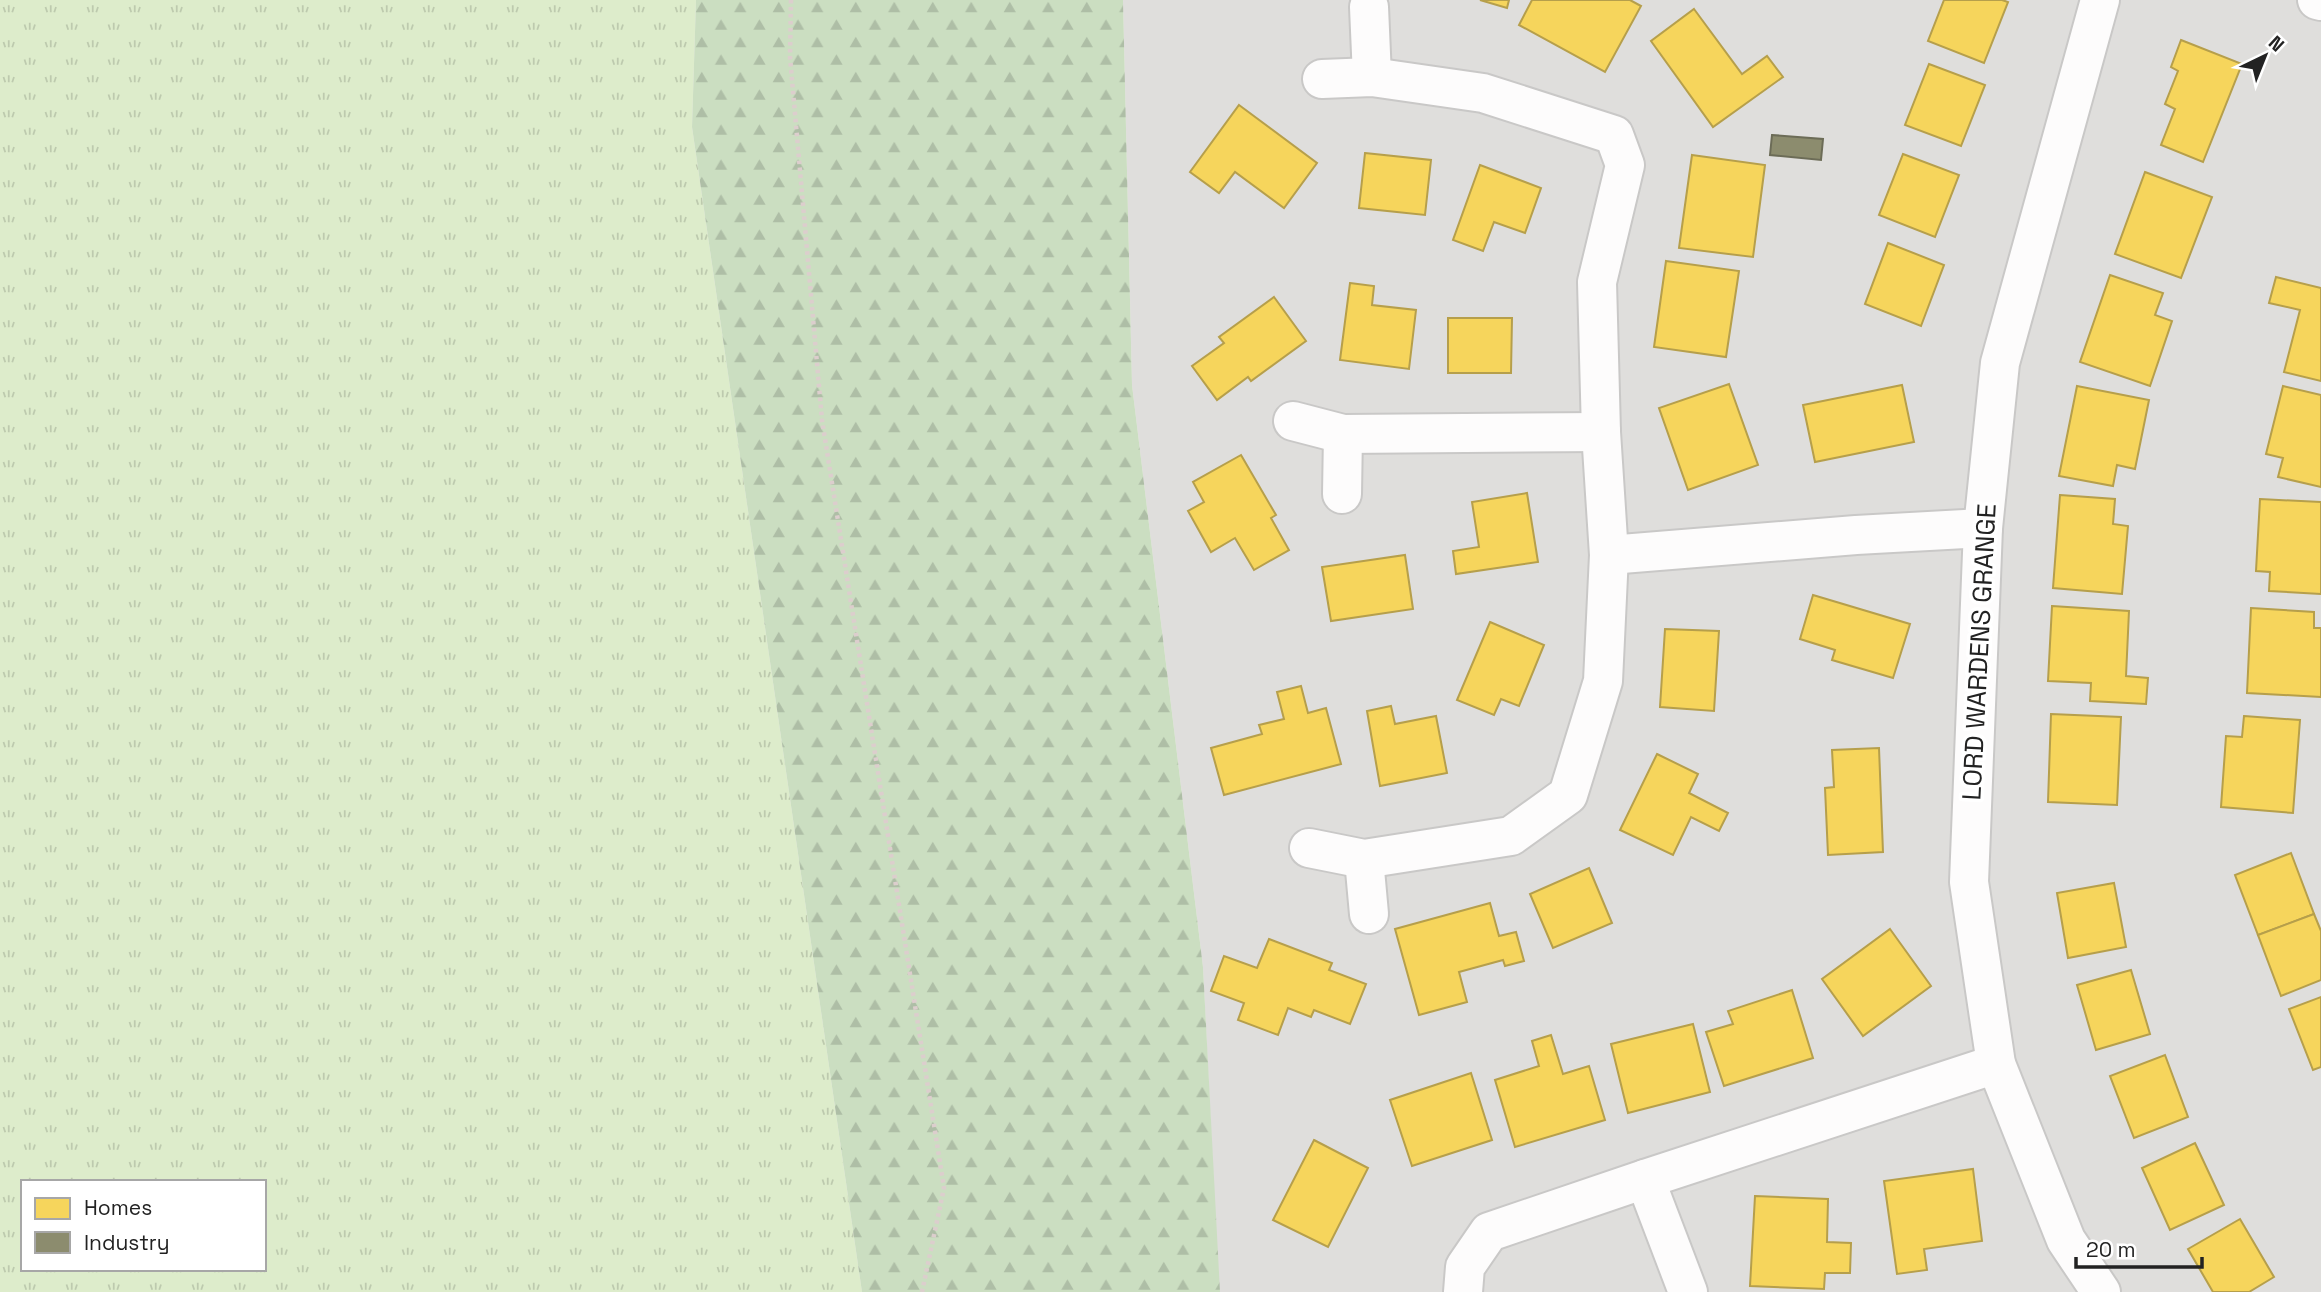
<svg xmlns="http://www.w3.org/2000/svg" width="2321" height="1292" viewBox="0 0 2321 1292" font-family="'Space Grotesk',sans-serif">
<defs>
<pattern id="grass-tufts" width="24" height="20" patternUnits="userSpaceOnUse" patternTransform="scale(1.75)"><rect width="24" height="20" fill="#ddeccb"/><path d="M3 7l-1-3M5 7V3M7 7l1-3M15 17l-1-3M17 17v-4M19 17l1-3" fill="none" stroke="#bdcaae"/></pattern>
<pattern id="forest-firs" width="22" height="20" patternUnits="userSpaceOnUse" patternTransform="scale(1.75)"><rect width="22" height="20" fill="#cbdec1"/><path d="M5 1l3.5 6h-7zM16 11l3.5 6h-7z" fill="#aebea6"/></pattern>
</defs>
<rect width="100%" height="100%" fill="#f0eeeb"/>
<!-- residential -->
<polygon fill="#dfdedc" points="1123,0 2321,0 2321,1292 1219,1292 1203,967 1132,385"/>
<!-- grass -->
<path fill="url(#grass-tufts)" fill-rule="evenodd" d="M0,0H696L692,127L862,1292H0ZM23,1182H264V1269H23Z"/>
<!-- forest -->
<polygon fill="url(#forest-firs)" points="696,0 1123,0 1132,385 1203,967 1220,1292 862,1292 692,127"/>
<!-- homes -->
<g fill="#f6d55c" stroke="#b69f4b" stroke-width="2">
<polygon points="1480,0 1509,0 1507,8"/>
<polygon points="1532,0 1630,0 1641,6 1605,72 1519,25"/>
<polygon points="1944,0 2002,0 2008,2 1984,63 1928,41"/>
<polygon points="1694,9 1742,74 1767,56 1783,77 1713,127 1651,41"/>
<polygon points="2181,40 2242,64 2203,162 2161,145 2175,109 2165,104 2178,71 2171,67"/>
<polygon points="1929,64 1985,85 1961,146 1905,125"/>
<polygon points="1239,105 1317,163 1284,208 1235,172 1219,193 1190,172"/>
<polygon points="1365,153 1431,160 1425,215 1359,208"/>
<polygon points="1903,154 1959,175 1935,237 1879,215"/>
<polygon points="1692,155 1765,165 1753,257 1679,248"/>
<polygon points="1480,165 1541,188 1525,233 1494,222 1483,251 1453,240"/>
<polygon points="2145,172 2212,197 2181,278 2115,254"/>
<polygon points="1888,243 1944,265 1921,326 1865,304"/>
<polygon points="1666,261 1739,271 1726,357 1654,347"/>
<polygon points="2110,275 2163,293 2155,315 2172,321 2150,386 2080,362"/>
<polygon points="2276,277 2321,288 2321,381 2284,372 2300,310 2269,303"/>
<polygon points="1350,283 1374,286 1372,305 1416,310 1409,369 1340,360"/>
<polygon points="1274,297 1306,341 1251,381 1248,377 1217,400 1192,366 1224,343 1219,337"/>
<polygon points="1448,318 1512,318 1511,373 1448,373"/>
<polygon points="1729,384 1758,465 1688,490 1659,408"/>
<polygon points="1902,385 1914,442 1815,462 1803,405"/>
<polygon points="2077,386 2149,400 2135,469 2117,465 2113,486 2059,476"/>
<polygon points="2283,386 2321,395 2321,487 2278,477 2283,458 2266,454"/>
<polygon points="1241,455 1276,515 1271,518 1289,550 1254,570 1235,538 1211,552 1188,511 1204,502 1193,482"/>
<polygon points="1527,493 1538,562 1456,574 1453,551 1479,547 1472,502"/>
<polygon points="2060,495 2115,499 2113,524 2128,526 2122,594 2053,588"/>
<polygon points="2260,499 2321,502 2321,594 2269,591 2270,572 2256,571"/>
<polygon points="1405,555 1413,609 1331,621 1322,567"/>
<polygon points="1813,595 1910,624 1893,678 1832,660 1835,650 1800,639"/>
<polygon points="2052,606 2129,611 2126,676 2148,678 2146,704 2090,701 2091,683 2048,681"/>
<polygon points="2251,608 2314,612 2314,628 2321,628 2321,697 2247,693"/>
<polygon points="1490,622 1544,645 1519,706 1501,699 1494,715 1457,700"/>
<polygon points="1665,629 1719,631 1714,711 1660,707"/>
<polygon points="1301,686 1308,713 1326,708 1341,764 1224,795 1211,748 1262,734 1259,725 1284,719 1277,692"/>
<polygon points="1391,706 1395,724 1436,716 1447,773 1380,786 1367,711"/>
<polygon points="2051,714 2121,717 2117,805 2048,802"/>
<polygon points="2244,716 2300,720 2293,813 2221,807 2226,736 2242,737"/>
<polygon points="1879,748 1883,852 1828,855 1825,788 1834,787 1832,750"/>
<polygon points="1657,754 1698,774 1689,793 1728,813 1719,831 1691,817 1673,855 1620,830"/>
<polygon points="2291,853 2314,914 2258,935 2235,875"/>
<polygon points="1589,868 1612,923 1553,948 1530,894"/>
<polygon points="2114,883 2126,947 2068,958 2057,893"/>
<polygon points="1490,903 1499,936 1516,932 1524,961 1505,966 1503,960 1459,972 1467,1002 1419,1015 1395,929"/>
<polygon points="2314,914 2321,931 2321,980 2281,996 2258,935"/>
<polygon points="1890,929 1931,986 1863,1036 1822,979"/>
<polygon points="1269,939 1332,963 1329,970 1366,984 1350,1024 1314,1010 1311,1017 1288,1008 1278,1035 1238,1020 1244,1003 1211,991 1224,956 1257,968"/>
<polygon points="2131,970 2150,1034 2096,1050 2077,985"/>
<polygon points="1792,990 1813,1058 1724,1086 1706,1032 1733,1024 1728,1011"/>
<polygon points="2321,997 2321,1067 2313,1070 2289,1009"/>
<polygon points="1693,1024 1710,1092 1628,1113 1611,1044"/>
<polygon points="1551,1035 1563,1074 1589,1066 1605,1120 1515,1147 1495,1080 1539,1066 1532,1041"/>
<polygon points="2165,1055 2188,1117 2134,1138 2110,1076"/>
<polygon points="1471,1073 1492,1140 1412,1166 1390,1100"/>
<polygon points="1314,1140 1368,1168 1328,1247 1273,1220"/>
<polygon points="2195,1143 2224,1205 2170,1230 2142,1168"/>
<polygon points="1973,1169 1982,1241 1924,1249 1927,1270 1897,1274 1884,1181"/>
<polygon points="1755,1196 1828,1199 1827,1242 1851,1243 1850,1273 1825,1273 1824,1289 1750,1286"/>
<polygon points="2240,1219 2274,1277 2249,1292 2213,1292 2188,1249"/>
</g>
<!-- industry -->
<polygon fill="#8c8c6e" stroke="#6c6c57" stroke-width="2" points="1772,135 1823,139 1821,160 1770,155"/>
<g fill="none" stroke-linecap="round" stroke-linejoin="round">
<!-- minor casing -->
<g stroke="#c9c8c7" stroke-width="42">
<g id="minor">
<polyline points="2100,0 2000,363 1983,528 1969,882 1996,1064 2066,1240 2101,1292"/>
<polyline points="2317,0 2321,1"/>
<polyline points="1369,7 1372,77"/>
<polyline points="1293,421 1343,434 1601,432"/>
<polyline points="1342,494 1343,434"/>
<polyline points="1609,555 1856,535 1983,528"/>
<polyline points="1309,848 1364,859 1511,836 1568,795 1603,681 1609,555 1601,432 1597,282 1625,165 1614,135 1483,93 1372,77 1322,79"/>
<polyline points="1364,859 1369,914"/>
<polyline points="1645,1179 1688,1292"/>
<polyline points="1463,1292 1465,1267 1489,1232 1645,1179 1996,1064"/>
</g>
</g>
<!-- path -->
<polyline stroke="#dccecd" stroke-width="4.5" stroke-dasharray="3.5 3.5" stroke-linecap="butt" points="791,0 790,57 822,420 944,1188 922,1292"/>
<!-- minor -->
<use href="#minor" stroke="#fdfcfc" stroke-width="38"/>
</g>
<g text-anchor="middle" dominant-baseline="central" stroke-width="7" stroke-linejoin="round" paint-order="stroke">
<!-- street labels -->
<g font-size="26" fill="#222" stroke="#fff">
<text transform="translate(1979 652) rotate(-87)">LORD WARDENS GRANGE</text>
</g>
</g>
<!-- legend -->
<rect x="21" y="1180" width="245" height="91" fill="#ffffff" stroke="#a7a7a7" stroke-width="2"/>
<rect x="35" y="1198" width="35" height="21" fill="#f6d55c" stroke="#a7a7a7" stroke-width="2"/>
<text x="84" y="1215" font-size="21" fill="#222222">Homes</text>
<rect x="35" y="1232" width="35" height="21" fill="#8c8c6e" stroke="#a7a7a7" stroke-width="2"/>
<text x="84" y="1250" font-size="21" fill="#222222">Industry</text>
<!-- north arrow -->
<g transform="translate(2265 56) rotate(43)" stroke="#ffffff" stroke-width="5" paint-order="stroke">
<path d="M0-5L12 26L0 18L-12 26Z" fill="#222222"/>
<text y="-10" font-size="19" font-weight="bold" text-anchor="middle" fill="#222222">N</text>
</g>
<!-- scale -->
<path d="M2076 1257v10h126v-10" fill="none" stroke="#222222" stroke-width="3.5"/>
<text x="2086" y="1257" font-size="21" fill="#222222" stroke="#ffffff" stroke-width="5" paint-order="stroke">20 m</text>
</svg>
